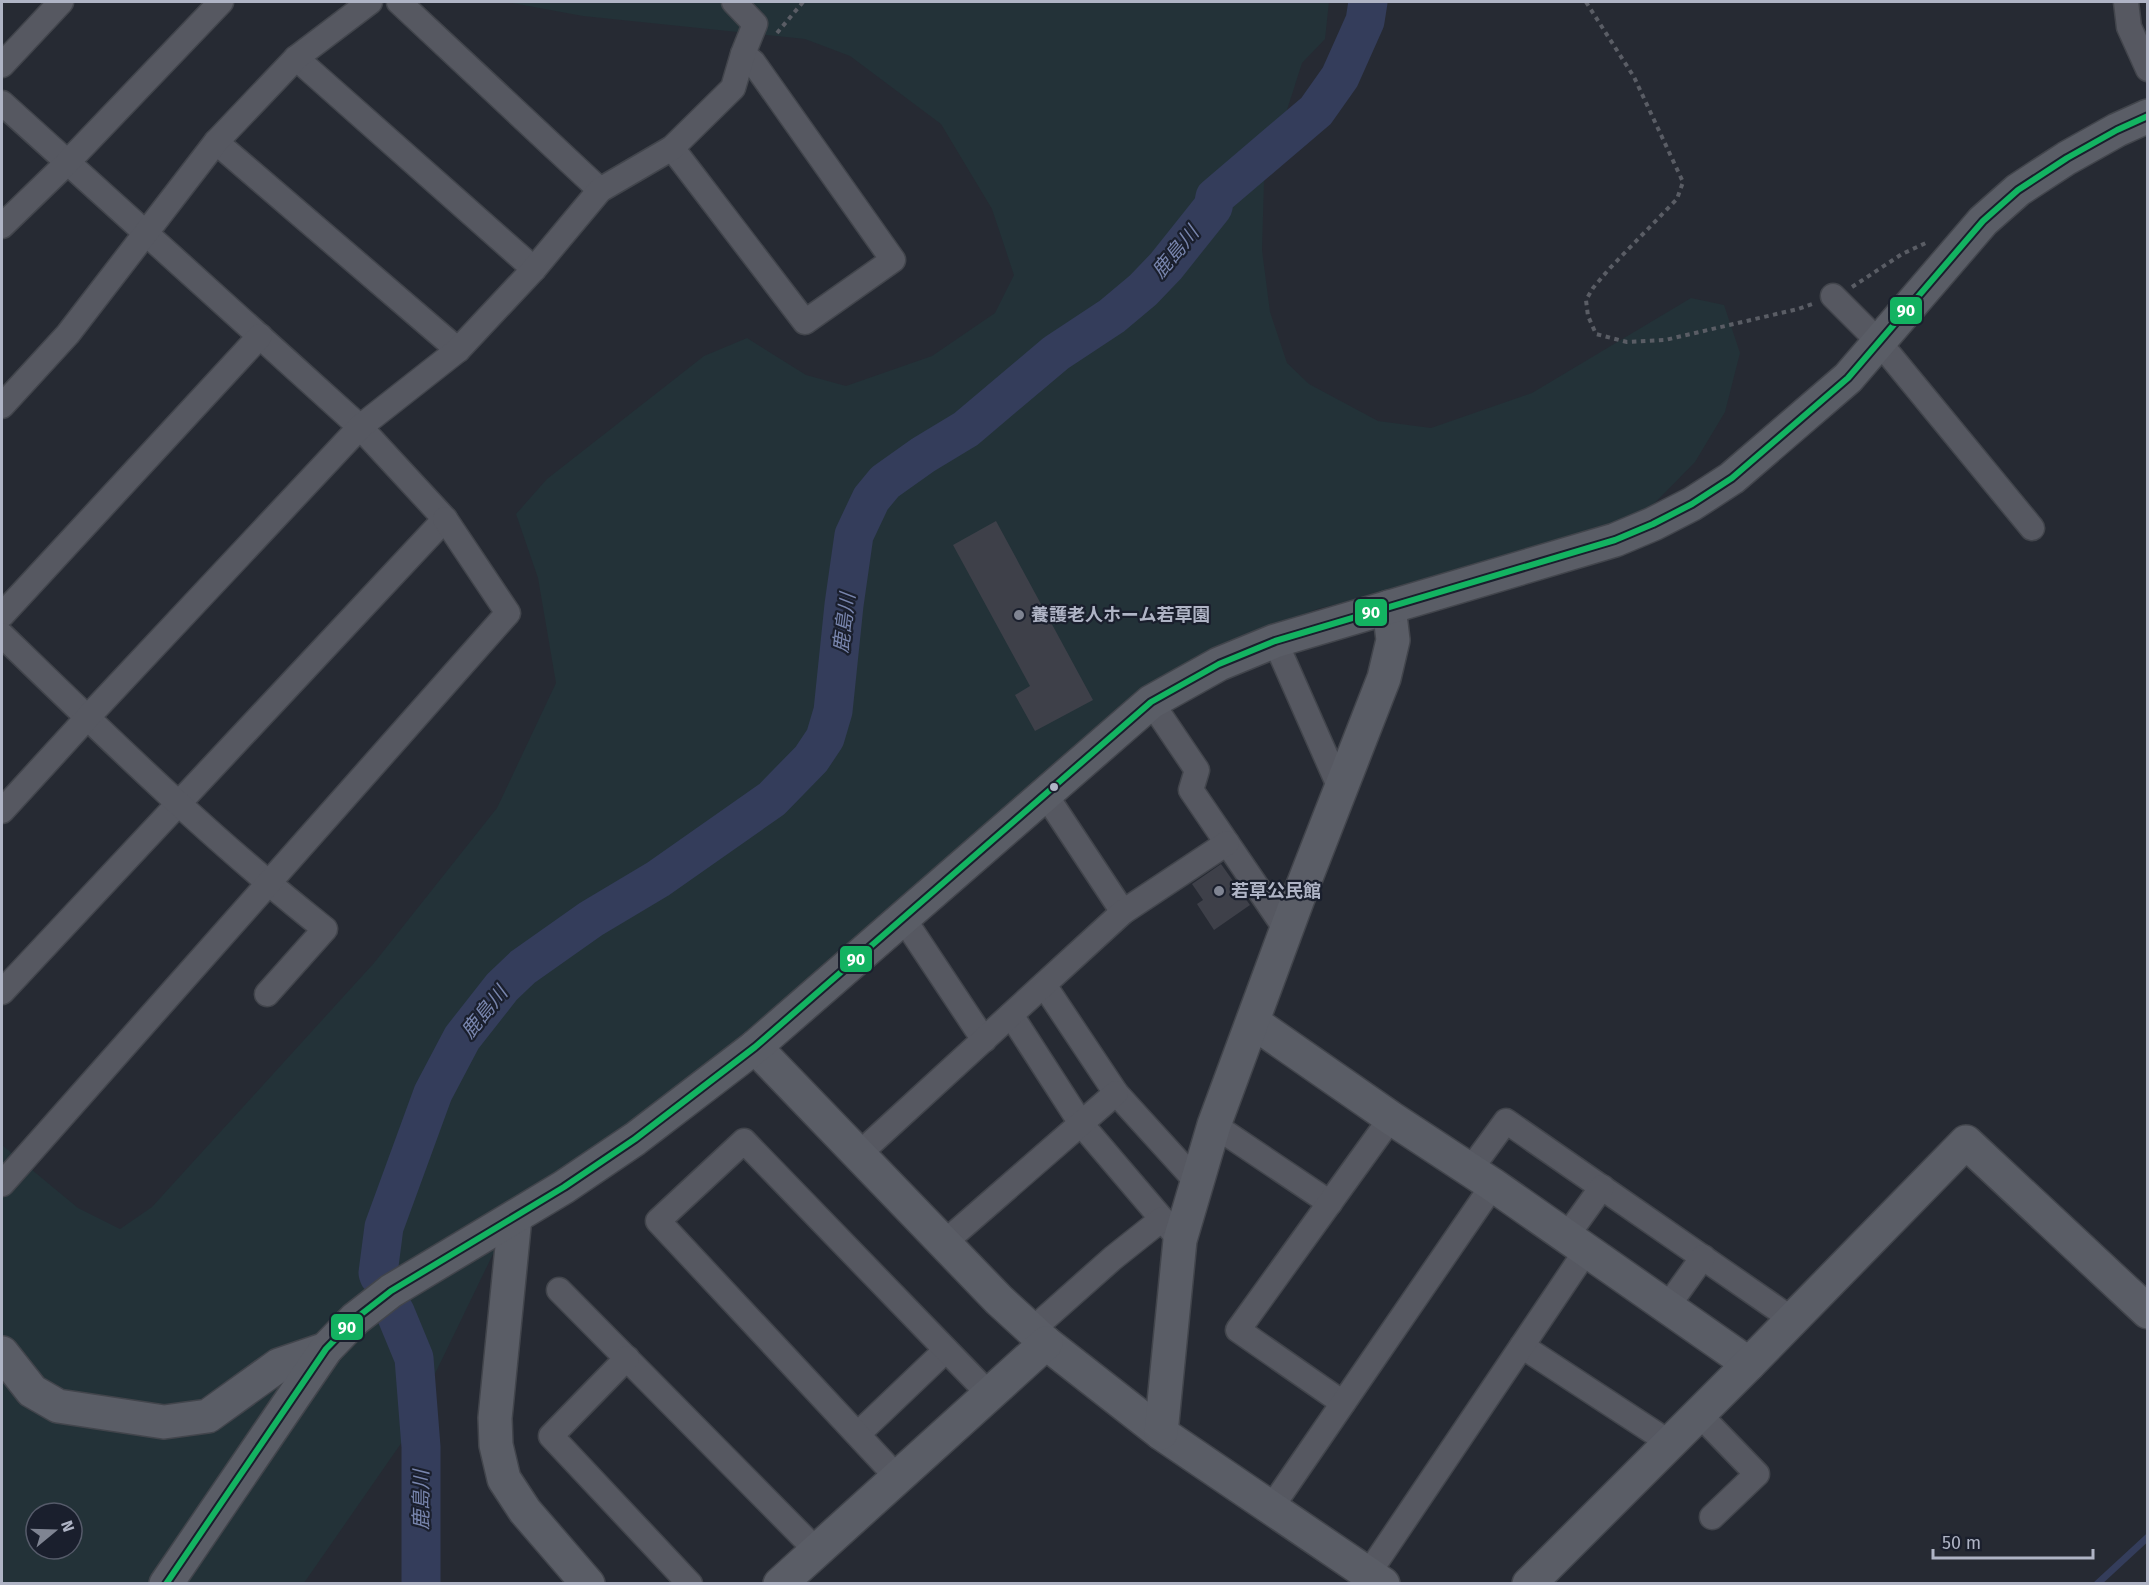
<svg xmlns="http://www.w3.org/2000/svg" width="2149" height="1585" viewBox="0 0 2149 1585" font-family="'Fira Sans','Noto Sans JP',sans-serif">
<rect width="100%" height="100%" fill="#262a33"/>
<!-- green -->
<path fill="#233238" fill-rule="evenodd" d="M506,2H1329L1325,39L1302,63L1264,182L1262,250L1270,312L1287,363L1309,384L1378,421L1431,428L1532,393L1691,298L1724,305L1740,353L1725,412L1695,462L1643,515L1601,540L1317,609L1244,640L1108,723L933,869L493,1254L402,1442L304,1583H2V1145L78,1208L120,1229L152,1207L374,963L497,808L556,683L538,578L516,514L547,479L704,356L747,338L806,375L846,386L932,356L995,313L1014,275L992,209L941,124L850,56L805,39L583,16ZM36,1513H72V1549H36Z"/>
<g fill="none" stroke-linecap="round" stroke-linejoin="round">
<!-- stream -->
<polyline stroke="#343d5b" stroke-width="7" points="2097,1584 2148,1537"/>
<!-- river -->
<g stroke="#343d5b" stroke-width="39">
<polyline points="379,1276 378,1273 384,1227 433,1093 462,1038 502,987 523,967 591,919 658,879 772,799 811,759 825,738 833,711 844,605 854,535 871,499 885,482 923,455 966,429 1056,353 1112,316 1143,290 1166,266 1213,207 1215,197 1316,111 1340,77 1365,21 1368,2"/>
<polyline points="395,1312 414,1358 421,1447 421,1584"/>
</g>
</g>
<!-- building -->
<g fill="#3e4049">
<polygon points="996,521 1093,700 1035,731 1015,695 1030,686 953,545"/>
<polygon points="1221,864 1250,905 1214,930 1197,904 1203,900 1192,884"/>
</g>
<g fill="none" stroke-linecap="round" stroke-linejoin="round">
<!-- street casing -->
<g stroke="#42454c" stroke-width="27">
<g id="street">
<polyline points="399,2 600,190"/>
<polyline points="2126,2 2129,27 2148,69"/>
<polyline points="296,58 534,269"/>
<polyline points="2,65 61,2"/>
<polyline points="2,103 360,427 445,519 2,992"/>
<polyline points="216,142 458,350"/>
<polyline points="672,148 805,322 893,260 753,62 743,54"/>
<polyline points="2,226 66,164 221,2"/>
<polyline points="1833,296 1879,342 2032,528"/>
<polyline points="2,406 68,334 216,142 296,58 370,2"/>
<polyline points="2,615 260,336"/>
<path d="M2,635C106,736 211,839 325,929L267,994"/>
<polyline points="1275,641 1340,788"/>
<polyline points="1151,702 1197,770 1191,790 1287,931"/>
<polyline points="1045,794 1123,912"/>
<polyline points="2,811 87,718 360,427 458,350 534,269 600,190 672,148 733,88 743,54 755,24 734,2"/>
<polyline points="903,918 984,1040"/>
<polyline points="1044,985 1116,1093 1196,1181"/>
<polyline points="1011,1015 1082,1125 1180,1240"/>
<polyline points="1214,1125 1330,1203"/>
<polyline points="858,1155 1123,912 1227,843"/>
<polyline points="1470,1170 1506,1121 1793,1320"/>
<polyline points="2,1184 508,613 445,519"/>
<polyline points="1566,1237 1602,1187"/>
<polyline points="944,1243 1116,1093"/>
<polyline points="559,1290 816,1550"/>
<polyline points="1667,1307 1703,1257"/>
<polyline points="1032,1330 1113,1258 1162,1219"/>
<polyline points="1522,1346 1670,1443"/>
<polyline points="627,1358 551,1436 690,1584"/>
<polyline points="1343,1403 1238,1330 1391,1118"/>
<polyline points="1699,1414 1757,1474 1712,1517"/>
<polyline points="858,1434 946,1350"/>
<polyline points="897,1477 658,1221 744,1141 989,1394"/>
<polyline points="1271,1508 1493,1185"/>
<polyline points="1368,1574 1586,1251"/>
</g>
</g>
<!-- secondary casing -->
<g stroke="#42454c" stroke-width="36">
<g id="secondary">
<polyline points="1253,1022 1391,1118 1493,1185 1749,1364"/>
<polyline points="755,1047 999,1300 1046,1343 1161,1433 1383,1584"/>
<polyline points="515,1217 495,1418 496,1445 504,1479 525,1511 588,1584"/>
<polyline points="2,1353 32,1391 58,1406 164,1422 208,1416 279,1365 326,1349"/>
<polyline points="1161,1433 1180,1240 1214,1125 1300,893 1384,678 1393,640 1389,607"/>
<polyline points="166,1584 326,1349 355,1319 391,1291 564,1187 635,1139 755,1047 1151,702 1219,664 1275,641 1615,540 1653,524 1692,504 1732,478 1848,378 1983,221 2018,190 2067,158 2117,130 2148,116"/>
<polyline points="780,1584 1046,1343"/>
<polyline points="1529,1584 1749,1364 1966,1142 2148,1312"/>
</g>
</g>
<!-- path -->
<g stroke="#5a5d65" stroke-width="4" stroke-dasharray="4.5 4.5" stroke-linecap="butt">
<polyline points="1586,2 1634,77 1683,182 1677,199 1610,268 1593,288 1586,300 1588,316 1596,334 1627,342 1665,340 1798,309 1812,304"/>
<polyline points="777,33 803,2"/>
<polyline points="1852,287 1902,254 1928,242"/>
</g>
<!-- street -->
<use href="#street" stroke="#565861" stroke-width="24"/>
<!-- secondary -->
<use href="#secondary" stroke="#5a5d66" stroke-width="33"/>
<!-- bus-1 casing -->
<g stroke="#1a1f2d" stroke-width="10">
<polyline id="bus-1" points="166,1584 326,1349 355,1319 391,1291 564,1187 635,1139 755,1047 1151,702 1219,664 1275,641 1615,540 1653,524 1692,504 1732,478 1848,378 1983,221 2018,190 2067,158 2117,130 2148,116"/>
</g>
<!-- bus-1 -->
<use href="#bus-1" stroke="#13b361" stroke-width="6"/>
</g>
<!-- markers -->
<g fill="#7f8492" stroke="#1a1f2d" stroke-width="2">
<circle cx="1019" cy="615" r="6"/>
<circle cx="1219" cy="891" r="6"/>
</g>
<circle fill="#afb4c5" stroke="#1a1f2d" stroke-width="2" cx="1054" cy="787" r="5"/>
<g text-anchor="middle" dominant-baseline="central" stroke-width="4.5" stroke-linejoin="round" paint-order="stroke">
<!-- poi labels -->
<g font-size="18" font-weight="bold" fill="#afb4c5" stroke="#1a1f2d" text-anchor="start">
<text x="1031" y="615">養護老人ホーム若草園</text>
<text x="1231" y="891">若草公民館</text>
</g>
<!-- water labels -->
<g font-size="20" font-style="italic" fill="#7885ad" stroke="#1a1f2d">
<text transform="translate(1175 252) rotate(-50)">鹿島川</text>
<text transform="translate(844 623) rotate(-83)">鹿島川</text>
<text transform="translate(484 1012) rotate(-51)">鹿島川</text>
<text transform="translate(421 1500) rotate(-90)">鹿島川</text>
</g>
</g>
<g stroke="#1a1f2d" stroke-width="2">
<rect x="1889" y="296" width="34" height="29" rx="6" fill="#13b361"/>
<rect x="1354" y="598" width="34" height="29" rx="6" fill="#13b361"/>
<rect x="839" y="945" width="34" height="28" rx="6" fill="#13b361"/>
<rect x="330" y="1313" width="34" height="28" rx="6" fill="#13b361"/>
</g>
<g font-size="16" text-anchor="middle" font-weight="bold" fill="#fff">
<text x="1906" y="316">90</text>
<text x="1371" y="618">90</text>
<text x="856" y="965">90</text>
<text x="347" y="1333">90</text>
</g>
<!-- border -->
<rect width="2149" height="1585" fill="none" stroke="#afb4c5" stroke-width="6"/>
<!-- north arrow -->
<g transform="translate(54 1531) rotate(71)"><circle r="28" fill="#1a1f2d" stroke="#565b6a" stroke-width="1.5"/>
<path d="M0-4.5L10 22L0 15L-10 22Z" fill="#7f8492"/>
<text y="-9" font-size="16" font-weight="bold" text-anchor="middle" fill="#afb4c5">N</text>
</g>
<!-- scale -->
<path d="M1933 1549v9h160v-9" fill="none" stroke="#afb4c5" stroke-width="3"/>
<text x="1942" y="1549" font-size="18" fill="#afb4c5" stroke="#1a1f2d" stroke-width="4.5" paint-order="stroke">50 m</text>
</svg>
